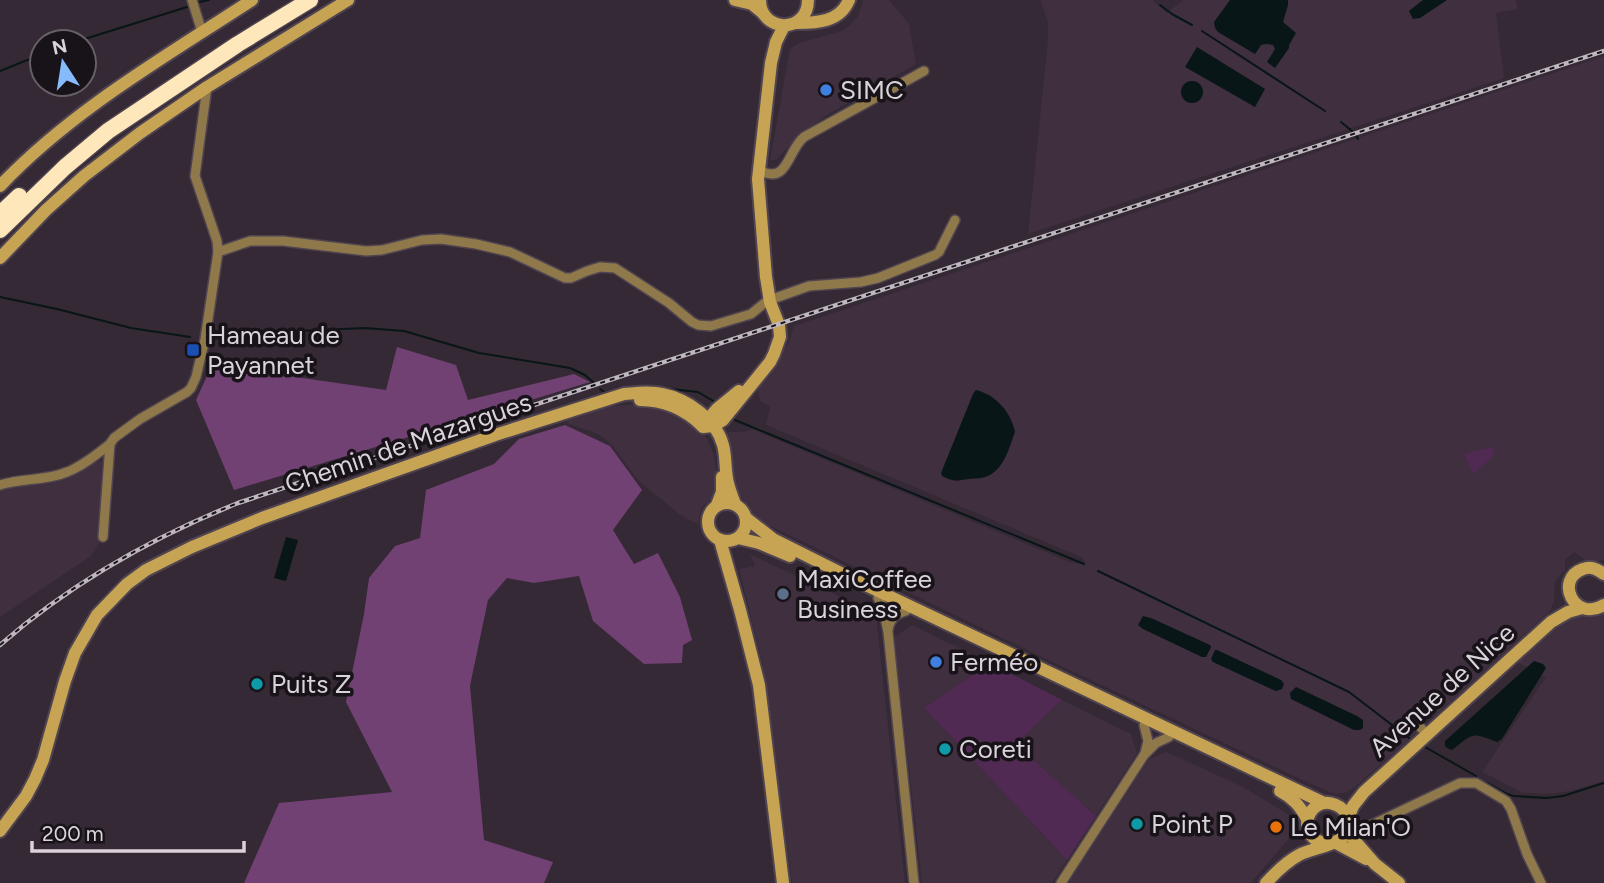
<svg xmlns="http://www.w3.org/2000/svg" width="1604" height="883" viewBox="0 0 1604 883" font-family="Figtree,sans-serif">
<rect width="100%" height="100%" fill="#342934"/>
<!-- built -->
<g fill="#3f2f3f">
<polygon points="863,0 889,0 909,24 916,64 825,116 792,143 776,160 770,160 790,49 799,43 842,31 850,25 858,16"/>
<polygon points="1040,0 1152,0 1167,13 1183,0 1516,0 1518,9 1496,13 1504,78 1028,234 1048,40 1048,22"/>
<polygon points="1604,56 1604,560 1591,562 1583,559 1574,552 1565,560 1565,570 1555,581 1554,602 1550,611 1434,717 1414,715 1409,721 1418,732 1354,788 1347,792 1335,794 1313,785 1040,656 756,519 751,514 740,494 734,479 732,452 728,432 744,432 752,429 1072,563 1085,564 1084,560 1081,557 766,425 770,406 761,402 756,385 788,344 794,326"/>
<polygon points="649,404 674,410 692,422 706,437 714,455 717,476 715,496 702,507 699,516 699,525 679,514 639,481 611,444 600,435 567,423 567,419 609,406"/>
<polygon points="96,462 102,462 99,543 91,556 0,617 0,490 68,476"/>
<polygon points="750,554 862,607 876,616 905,883 792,883 762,661 739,569 755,566"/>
<polygon points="1580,611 1600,615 1604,612 1604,781 1570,791 1549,794 1523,793 1482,772 1546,677 1517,662 1567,618"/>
<polygon points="913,625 990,663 924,708 1067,860 1052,883 922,883 894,637"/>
<polygon points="1062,700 1131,734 1137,753 1096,816 1016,744"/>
<polygon points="1167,752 1243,787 1288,814 1293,834 1251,883 1068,883 1149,759"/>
</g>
<!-- green -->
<g fill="#512a53">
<polygon points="1492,447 1494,448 1495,454 1475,473 1472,471 1464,454 1467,453"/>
<polygon points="990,663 1062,700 1016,744 1096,816 1067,860 924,708"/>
</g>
<!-- forest -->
<g fill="#704172">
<polygon points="397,347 456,365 468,400 574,374 590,382 234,490 196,400 212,365 386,390"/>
<polygon points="565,425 610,446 642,490 613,530 634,564 658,553 680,597 692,640 683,645 682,663 644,664 593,621 579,576 534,583 507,578 488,600 470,686 484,840 553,862 544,883 244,883 279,803 392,792 346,702 364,614 369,578 395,546 420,538 426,490 494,464 519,439"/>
</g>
<!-- water -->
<g fill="#081617">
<polygon points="1230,0 1288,0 1288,5 1283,22 1296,33 1289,45 1289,48 1275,68 1267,62 1275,49 1273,45 1266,44 1261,45 1255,54 1218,32 1215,28 1214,22"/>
<polygon points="1423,0 1447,0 1420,18 1413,19 1409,11"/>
<polygon points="1197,47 1265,89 1255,107 1185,67"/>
<circle cx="1192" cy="92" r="11"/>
<path d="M976,390C996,395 1011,412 1015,432C1009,448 1004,471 985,477C980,479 974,478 969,479C955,481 955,482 942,476L941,473L973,394Z"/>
<polygon points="286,537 298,540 286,581 274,578"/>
<polygon points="1143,616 1151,618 1210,645 1211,647 1206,657 1202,657 1143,629 1138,625"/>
<polygon points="1215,650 1217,650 1281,680 1284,684 1282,689 1276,691 1269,688 1213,662 1211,659"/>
<path d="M1534,661L1543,664L1546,668L1502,739L1497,742C1471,732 1474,733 1452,750L1449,749L1445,746V741Z"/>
<polygon points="1296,687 1357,716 1363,720 1363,728 1360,730 1354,730 1291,699 1290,693"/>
</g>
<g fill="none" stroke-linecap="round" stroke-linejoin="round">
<!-- stream -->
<g stroke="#081617" stroke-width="2">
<polyline points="199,2 209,0"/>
<polyline points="1160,5 1172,14 1192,25"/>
<polyline points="1202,31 1325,111"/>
<polyline points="75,42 187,7"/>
<polyline points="0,71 42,54"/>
<polyline points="1341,122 1352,131"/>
<polyline points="1356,135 1358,139"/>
<polyline points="0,297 57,309 131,328 190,337"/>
<polyline points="210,335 365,328 404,331 479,353 570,368 585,375 593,382"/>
<polyline points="600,389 604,392"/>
<polyline points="671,389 698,392 715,402"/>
<polyline points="735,420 1084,564"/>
<polyline points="1098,571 1349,692 1409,738"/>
<polyline points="1425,747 1476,776"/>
<polyline points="1487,783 1507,794 1514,796 1546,798 1563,796 1604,783"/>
</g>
<!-- street casing -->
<g stroke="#4f444f" stroke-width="12">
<g id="street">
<polyline points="192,0 202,32"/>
<path d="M759,170C788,186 787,151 804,137L924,71"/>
<polyline points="218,252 250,241 283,241 366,251 382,250 422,240 441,239 476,244 510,252 565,278 571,278 587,271 600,267 615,268 669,303 692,322 698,325 711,326 751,314 767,301 809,286 861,282 878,278 935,255 939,252 955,220"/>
<path d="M0,485C22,478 46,481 67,472C83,466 97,454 110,444"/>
<polyline points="103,537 110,444 114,438 140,419 187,392 191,388 196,377 205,339 218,252 217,241 195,176 207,87"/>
<polyline points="878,598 883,607 888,632 914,883"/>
<path d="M888,630C890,619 895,614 906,611"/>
<polyline points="1411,718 1427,734"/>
<polyline points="1144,725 1148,741 1145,753"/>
<polyline points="1348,825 1355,829 1363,829 1460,783 1476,783 1506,801 1511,809 1527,854 1541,883"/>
<polyline points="1061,883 1144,755 1156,743 1169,737"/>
</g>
</g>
<!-- secondary casing -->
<g stroke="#4f444f" stroke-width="16">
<g id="secondary">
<polyline points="735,0 752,4 763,13"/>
<path d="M760,0C760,33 808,34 808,0"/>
<path d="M796,23C817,23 840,22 849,0"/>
<path d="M0,186C72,110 165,57 252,0"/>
<polyline points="0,258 46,210 84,176 140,133 207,87 348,0"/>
<path d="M640,400C664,400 685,409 702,426"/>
<polyline points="704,424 717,409 739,391"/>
<polyline points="703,427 713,426 723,420 770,362 774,354 780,337 779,325 770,302 766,277 758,179 771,63 776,42 784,26"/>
<circle cx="727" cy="522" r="19"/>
<polyline points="717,505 722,492 722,477"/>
<polyline points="746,518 773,539 855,580 1324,803"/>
<polyline points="738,538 759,543 790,556"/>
<polyline points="720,540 740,610 759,685 783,883"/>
<path d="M1604,574C1597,569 1591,566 1583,569C1554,579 1574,623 1604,605"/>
<path d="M1280,791C1293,798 1300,806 1307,819"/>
<polyline points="1348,819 1353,806 1364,792 1551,622 1568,612 1582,608"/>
<path d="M0,831L26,796L35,779L43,760L65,681L75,653L97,615L127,584L146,570L192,547L262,518L495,435L624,394C637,393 650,391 662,394C687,399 716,419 723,445C726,456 725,467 727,478C728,487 732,495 735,504"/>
<polyline points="1347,832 1375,864 1399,883"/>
<polyline points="1336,843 1366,859"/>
<path d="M1266,883C1276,872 1286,862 1299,855C1315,846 1358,845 1347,816C1345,811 1341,807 1336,805C1308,792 1291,841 1330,844"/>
</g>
</g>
<!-- highway casing -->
<g stroke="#4f444f" stroke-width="19">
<g id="highway">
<polyline points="0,214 19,196"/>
<polyline points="0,230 65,167 108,131 238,44 310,0"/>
</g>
</g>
<!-- street -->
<use href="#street" stroke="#8f7849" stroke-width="9"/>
<!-- secondary -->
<use href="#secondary" stroke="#c7a354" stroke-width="12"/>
<!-- highway -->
<use href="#highway" stroke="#fde7bb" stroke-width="16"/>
<!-- rail casing -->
<g stroke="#beb7bf" stroke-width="4.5">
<path id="rail" d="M0,645C71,583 151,538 238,503L1604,51"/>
</g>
<!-- rail -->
<use href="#rail" stroke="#181318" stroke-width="2" stroke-dasharray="5" stroke-linecap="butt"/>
</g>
<!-- markers -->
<g fill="#3f7fe0" stroke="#181318" stroke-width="2.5">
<circle cx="826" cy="90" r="7"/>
<circle cx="936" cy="662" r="7"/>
</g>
<rect fill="#1a4fb4" stroke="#181318" stroke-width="2.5" x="186" y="343" width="14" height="14" rx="3.5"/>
<circle fill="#5c6f8a" stroke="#181318" stroke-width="2.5" cx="783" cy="594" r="7"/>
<g fill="#0f9aa8" stroke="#181318" stroke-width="2.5">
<circle cx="257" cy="684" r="7"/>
<circle cx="945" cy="749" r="7"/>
<circle cx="1137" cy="824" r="7"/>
</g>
<circle fill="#e8710a" stroke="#181318" stroke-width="2.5" cx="1276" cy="827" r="7"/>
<g text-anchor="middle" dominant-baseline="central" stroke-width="7" stroke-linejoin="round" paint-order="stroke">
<!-- poi labels -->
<g font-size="26" fill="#dad3db" stroke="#181318" text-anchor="start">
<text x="840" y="90">SIMC</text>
<text x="207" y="335">Hameau de<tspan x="207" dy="30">Payannet</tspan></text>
<text x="797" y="579">MaxiCoffee<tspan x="797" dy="30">Business</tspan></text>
<text x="950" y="662">Ferméo</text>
<text x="271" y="684">Puits Z</text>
<text x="959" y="749">Coreti</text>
<text x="1151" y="824">Point P</text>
<text x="1290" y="827">Le Milan'O</text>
</g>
<!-- street labels -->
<g font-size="26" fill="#dad3db" stroke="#181318">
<text transform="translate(408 443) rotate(-19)">Chemin de Mazargues</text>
<text transform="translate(1442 690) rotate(-42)">Avenue de Nice</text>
</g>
</g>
<!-- north arrow -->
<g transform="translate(63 63) rotate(348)"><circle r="33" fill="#181318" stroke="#666066" stroke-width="2"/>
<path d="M0-5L12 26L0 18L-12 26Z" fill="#86bbfb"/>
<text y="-10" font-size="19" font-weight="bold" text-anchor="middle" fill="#dad3db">N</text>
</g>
<!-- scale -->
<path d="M32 841v10h212v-10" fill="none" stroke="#dad3db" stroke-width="3.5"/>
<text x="42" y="841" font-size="21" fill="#dad3db" stroke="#181318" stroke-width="5" paint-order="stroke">200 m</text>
</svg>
